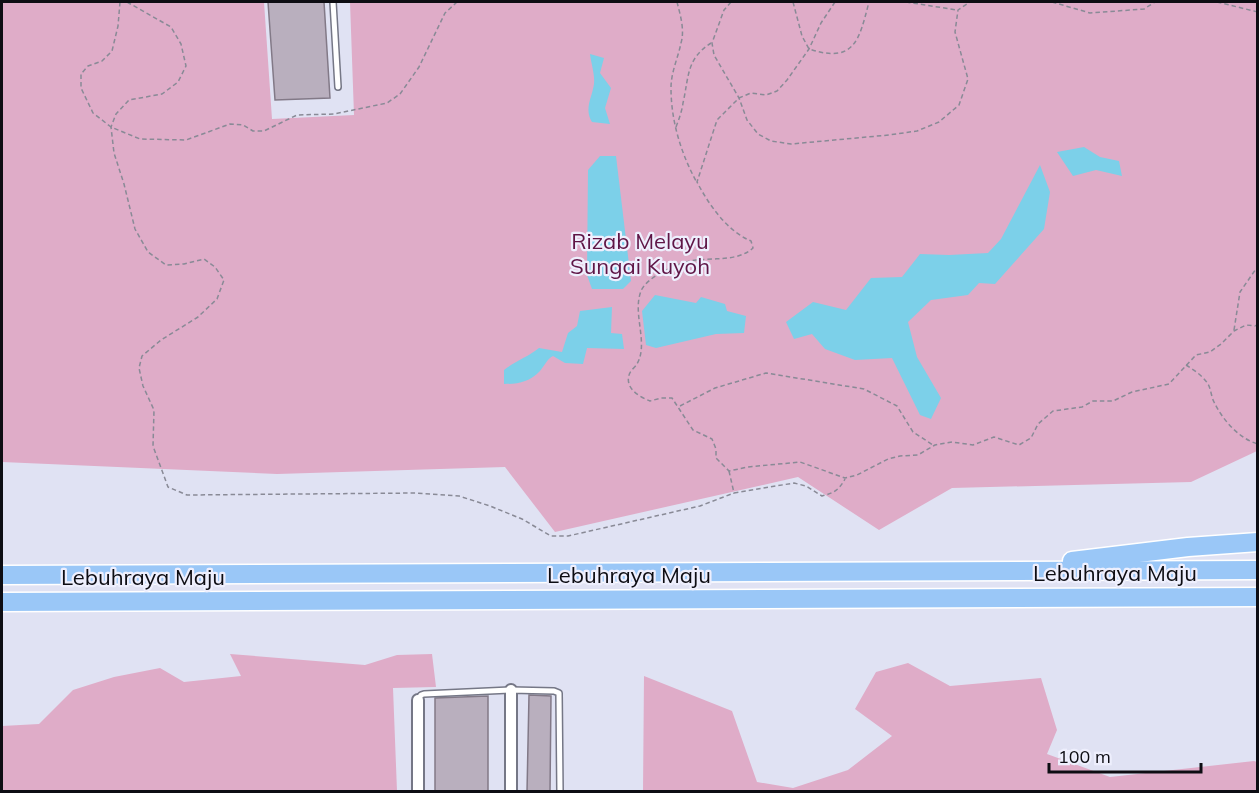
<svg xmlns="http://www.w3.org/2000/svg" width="1259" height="793" viewBox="0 0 1259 793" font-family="Mulish,sans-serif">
<rect width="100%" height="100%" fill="#e0e2f3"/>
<!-- green -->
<g fill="#dfacc8">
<polygon points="2,2 264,2 272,119 354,115 350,2 1257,2 1257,451 1191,482 952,488 879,530 798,477 555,532 505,467 277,474 2,462"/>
<polygon points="230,654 365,665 397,655 432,654 436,687 393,688 397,791 2,791 2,726 39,724 73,690 114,677 160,668 184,682 241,676"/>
<polygon points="908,663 950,686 1041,678 1057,730 1047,754 1110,777 1254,761 1257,762 1257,791 643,791 644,676 732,711 757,782 793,788 848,770 892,736 855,709 876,672"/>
</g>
<!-- water -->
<g fill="#7cd0e9">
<path d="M590,54L604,58L600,73L611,88L605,108L610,124L592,122C584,108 592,98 594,84C595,75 591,63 590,54Z"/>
<polygon points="1084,147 1100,157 1119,161 1122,176 1096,170 1073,176 1057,152"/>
<polygon points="600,156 616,156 631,281 623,289 592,289 587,275 588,170"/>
<polygon points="1040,165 1050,192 1044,229 995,284 979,283 968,295 931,300 908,322 917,357 941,398 931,419 920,415 892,358 855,360 825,349 812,334 794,339 786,322 813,302 846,310 871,278 902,277 920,254 949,255 988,253 1001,239"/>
<polygon points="655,295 696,303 701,297 725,304 727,311 746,316 744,333 716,334 656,348 646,345 642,311"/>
<path d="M612,307L611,333L622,334L624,349L587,348L583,364L565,363L553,356C547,359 545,365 540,371C529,382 519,384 504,384V370C515,361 528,357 539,348L562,352L568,333L577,326L580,311Z"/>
</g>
<!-- building -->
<g fill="#b9afbe" stroke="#827987" stroke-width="1.5">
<polygon points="268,2 324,2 330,98 275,100"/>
<polygon points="529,695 551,696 550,792 527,792"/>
<polygon points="488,696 488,792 435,792 435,698"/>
</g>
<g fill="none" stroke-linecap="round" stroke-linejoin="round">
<!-- service casing -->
<g stroke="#757786" stroke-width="8">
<g id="service">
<polyline points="333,2 338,87"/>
<polyline points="418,700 421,695 424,694 511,690 554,691 559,693 560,792"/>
</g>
</g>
<!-- minor casing -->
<g stroke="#757786" stroke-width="14">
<g id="minor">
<polyline points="511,690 511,792"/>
<polyline points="418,792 418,700"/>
</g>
</g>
<!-- motorway casing -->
<g stroke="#fff" stroke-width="21">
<g id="motorway">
<polyline points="1072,561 1188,547 1258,542"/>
<polyline points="2,575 1258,570"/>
<polyline points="2,602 1258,597"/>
</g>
</g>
<!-- path -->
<g stroke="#898a96" stroke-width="1.5" stroke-dasharray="4.5 3" stroke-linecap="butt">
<polyline points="120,2 118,26 112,51 102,61 88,66 81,74 81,88 93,113 111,127 140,139 186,140 230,124 243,125 253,131 264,131 297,115 334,114 387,103 400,94 419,67 445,13 457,2"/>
<polyline points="127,2 171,27 181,44 186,66 178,82 162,94 129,100 116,114 111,127 114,153 124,184 135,229 148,252 166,265 184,264 204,259 215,267 224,280 217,299 198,317 161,340 142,356 139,368 143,386 154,410 153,446 168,487 187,495 416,493 459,496 490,506 522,519 551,536 568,536 700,506 734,493"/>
<path d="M677,2C680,14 685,30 681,43C678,58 671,72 671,88C671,121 681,153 696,181"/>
<polyline points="731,2 724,10 712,43 714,55 739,98 747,120 758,134 771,141 791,144 889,135 917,131 939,122 959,105 968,79 955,32 958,10 970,2"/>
<path d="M793,2L802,36L809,49C855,64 859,40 869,2"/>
<path d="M835,2L821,23L809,49L787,80L777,91L766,95L751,93L739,98L717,120L697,182C709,205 727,231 751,241L753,248C739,261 715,258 696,260C680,262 647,276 641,291C632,314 649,343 637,364C635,367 630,371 629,375C625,389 640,397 650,401L661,398H672L693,430L712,439L716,449V458L729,471L748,467L800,462L845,478L857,475L888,459L900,456L918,455L935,445L952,442L973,445L994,437L1019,445L1031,438L1038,424L1053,411L1082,407L1093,401H1113L1132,392L1169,384L1196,355L1210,352L1221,344L1234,331L1246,325L1255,326L1258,324"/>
<polyline points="906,2 957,10"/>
<polyline points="1052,2 1090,13 1144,9 1155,2"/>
<polyline points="1217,2 1258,12"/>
<path d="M676,127C679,119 682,111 683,103C689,77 686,59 711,43"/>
<polyline points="1234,330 1240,292 1258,266"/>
<path d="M1186,365C1194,370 1203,376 1208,384C1211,389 1211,396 1214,402C1222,419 1239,439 1258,444"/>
<polyline points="680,406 715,388 766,373 864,389 897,406 913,432 933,445"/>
<path d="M729,471L734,493L794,483L806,486L822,496C834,493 839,490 845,479"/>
</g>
<!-- service -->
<use href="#service" stroke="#fff" stroke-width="5"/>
<!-- minor -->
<use href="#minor" stroke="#fff" stroke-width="10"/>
<!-- motorway -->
<use href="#motorway" stroke="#9ac7f7" stroke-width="18"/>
</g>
<g text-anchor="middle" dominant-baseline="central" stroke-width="4.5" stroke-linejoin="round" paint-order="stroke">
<!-- park labels -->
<g font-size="22" fill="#5f1546" stroke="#eeeffd">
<text x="640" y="241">Rizab Melayu<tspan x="640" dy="25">Sungai Kuyoh</tspan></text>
</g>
<!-- street labels -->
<g font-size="22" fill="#0d0d13" stroke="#eeeffd">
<text x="1115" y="573">Lebuhraya Maju</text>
<text x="629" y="575">Lebuhraya Maju</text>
<text x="143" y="577">Lebuhraya Maju</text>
</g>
</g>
<!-- border -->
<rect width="1259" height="793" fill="none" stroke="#0d0d13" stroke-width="6"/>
<!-- scale -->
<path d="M1049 763v9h152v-9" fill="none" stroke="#0d0d13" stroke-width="3"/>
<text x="1058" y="763" font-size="18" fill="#0d0d13" stroke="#eeeffd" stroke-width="4.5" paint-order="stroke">100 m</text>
</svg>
